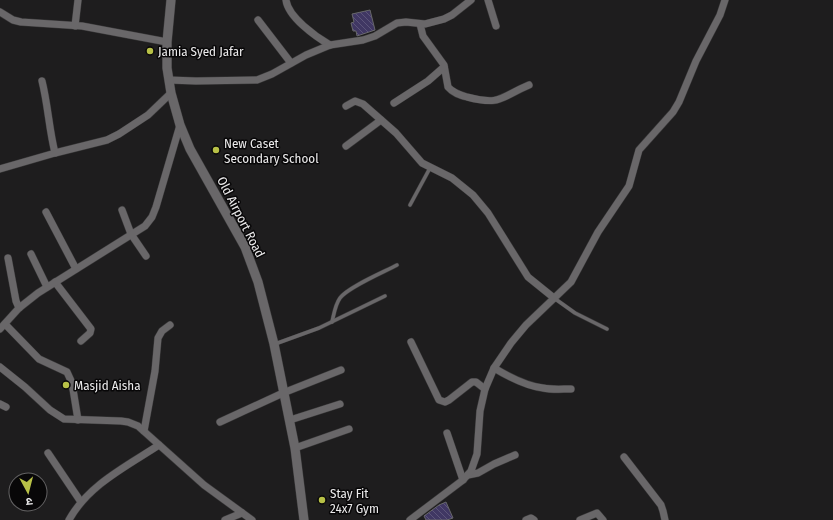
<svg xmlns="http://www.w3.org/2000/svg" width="833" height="520" viewBox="0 0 833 520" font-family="'Fira Sans Condensed','Noto Sans Devanagari',sans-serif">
<defs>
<pattern id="building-back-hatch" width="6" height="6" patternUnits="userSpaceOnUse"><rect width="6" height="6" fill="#403763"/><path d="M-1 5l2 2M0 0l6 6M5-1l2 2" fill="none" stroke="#5c547a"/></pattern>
</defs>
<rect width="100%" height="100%" fill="#1e1d1e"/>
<!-- building -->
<g fill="url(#building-back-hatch)" stroke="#67676a">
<polygon points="370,10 375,30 357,36 356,31 353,31 351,23 354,22 352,14"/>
<polygon points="446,502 453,518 447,520 426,520 424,516 439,505"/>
</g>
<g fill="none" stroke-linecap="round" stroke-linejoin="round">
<!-- lane casing -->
<g stroke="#3a393a" stroke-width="4.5">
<g id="lane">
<polyline points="410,205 430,168"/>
<polyline points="554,298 575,313 607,329"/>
<path d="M332,322C334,314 335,305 340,298C348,287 384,272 397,265"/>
<polyline points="275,344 319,328 385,296"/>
</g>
</g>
<!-- street casing -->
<g stroke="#3a393a" stroke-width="8">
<g id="street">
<path d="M286,0C288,17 316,37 330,45"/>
<polyline points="488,0 496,26"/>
<polyline points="0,12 13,20 21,22 82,26 167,42"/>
<polyline points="258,20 291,63"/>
<path d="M420,24L423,36L444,65L448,87C453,93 460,95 467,97C502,106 500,97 529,85"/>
<polyline points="75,26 78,0"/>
<polyline points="169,80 196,81 257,80 272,74 306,55 330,45 363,40 375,36 397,23 406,22 425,24 444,19 452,15 471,0"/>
<path d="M42,81C48,105 49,129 55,153"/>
<polyline points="394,103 428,81 444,67"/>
<polyline points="346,106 355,101 363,104 396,133 422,163 452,178 473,195 488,213 528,277 554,298"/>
<polyline points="346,146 381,120"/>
<polyline points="0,169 55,153 107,140 119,134 148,115 171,93"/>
<polyline points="122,210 131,234 146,256"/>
<polyline points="46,212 76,269"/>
<polyline points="31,254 47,287"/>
<polyline points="8,258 16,301 19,308"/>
<polyline points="55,282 91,329 90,333 81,341"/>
<polyline points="5,324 39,359 67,372 72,383 78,420"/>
<polyline points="0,329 19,308 38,293 145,226 152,217 156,207 180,125"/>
<polyline points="411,342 439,400 445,402 449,400 472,382 476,382 485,389"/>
<polyline points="0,367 25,387 50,410 64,419 121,421 128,422 138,426 204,485 252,520"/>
<path d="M494,368C509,377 526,386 543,388C552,390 562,389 571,389"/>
<polyline points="0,404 6,407"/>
<polyline points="290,420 340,404"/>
<polyline points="220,422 283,393 341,370"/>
<polyline points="144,431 155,371 158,338 162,331 170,325"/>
<polyline points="447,433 463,480"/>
<polyline points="295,448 349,429"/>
<polyline points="48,453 81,502"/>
<polyline points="624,457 661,505 663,511 665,520"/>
<polyline points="468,475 478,473 494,464 515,455"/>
<path d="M69,520C88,485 127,466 159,445"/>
<polyline points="225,520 242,513"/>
<polyline points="410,520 463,480 471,471 477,454 480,411 485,389 494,368 511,343 526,325 571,282 598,232 629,186 639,150 673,112 679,102 696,61 720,15 725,0"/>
<polyline points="526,520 531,518 534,520"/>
<polyline points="580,520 597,513 603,520"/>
</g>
</g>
<!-- secondary casing -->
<g stroke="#3a393a" stroke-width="10">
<polyline id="secondary" points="171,0 167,42 167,68 171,93 180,125 190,149 245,247 258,282 274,344 295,448 304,520"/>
</g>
<!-- lane -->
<use href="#lane" stroke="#696769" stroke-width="3.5"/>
<!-- street -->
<use href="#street" stroke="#696769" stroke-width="7"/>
<!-- secondary -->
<use href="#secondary" stroke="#696769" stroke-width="9"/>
</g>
<!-- markers -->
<g fill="#b8c147" stroke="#080708" stroke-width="1.5">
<circle cx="150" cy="51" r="4"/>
<circle cx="216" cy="150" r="4"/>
<circle cx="66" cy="385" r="4"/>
<circle cx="322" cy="500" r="4"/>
</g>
<g text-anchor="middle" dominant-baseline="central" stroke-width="3" stroke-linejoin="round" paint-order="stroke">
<!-- poi labels -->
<g font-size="13" fill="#ebeaeb" stroke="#080708" text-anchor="start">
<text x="158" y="51">Jamia Syed Jafar</text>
<text x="224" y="143">New Caset<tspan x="224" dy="15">Secondary School</tspan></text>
<text x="74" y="385">Masjid Aisha</text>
<text x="330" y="493">Stay Fit<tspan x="330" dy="15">24x7 Gym</tspan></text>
</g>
<!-- street labels -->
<g font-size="13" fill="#ebeaeb" stroke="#080708">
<text transform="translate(241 217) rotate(63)">Old Airport Road</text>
</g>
</g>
<!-- north arrow -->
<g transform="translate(28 492) rotate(173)"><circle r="19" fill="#080708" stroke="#636263"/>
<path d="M0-3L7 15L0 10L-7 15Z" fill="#b8c147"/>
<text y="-6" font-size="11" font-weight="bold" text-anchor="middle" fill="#ebeaeb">उ</text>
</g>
</svg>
